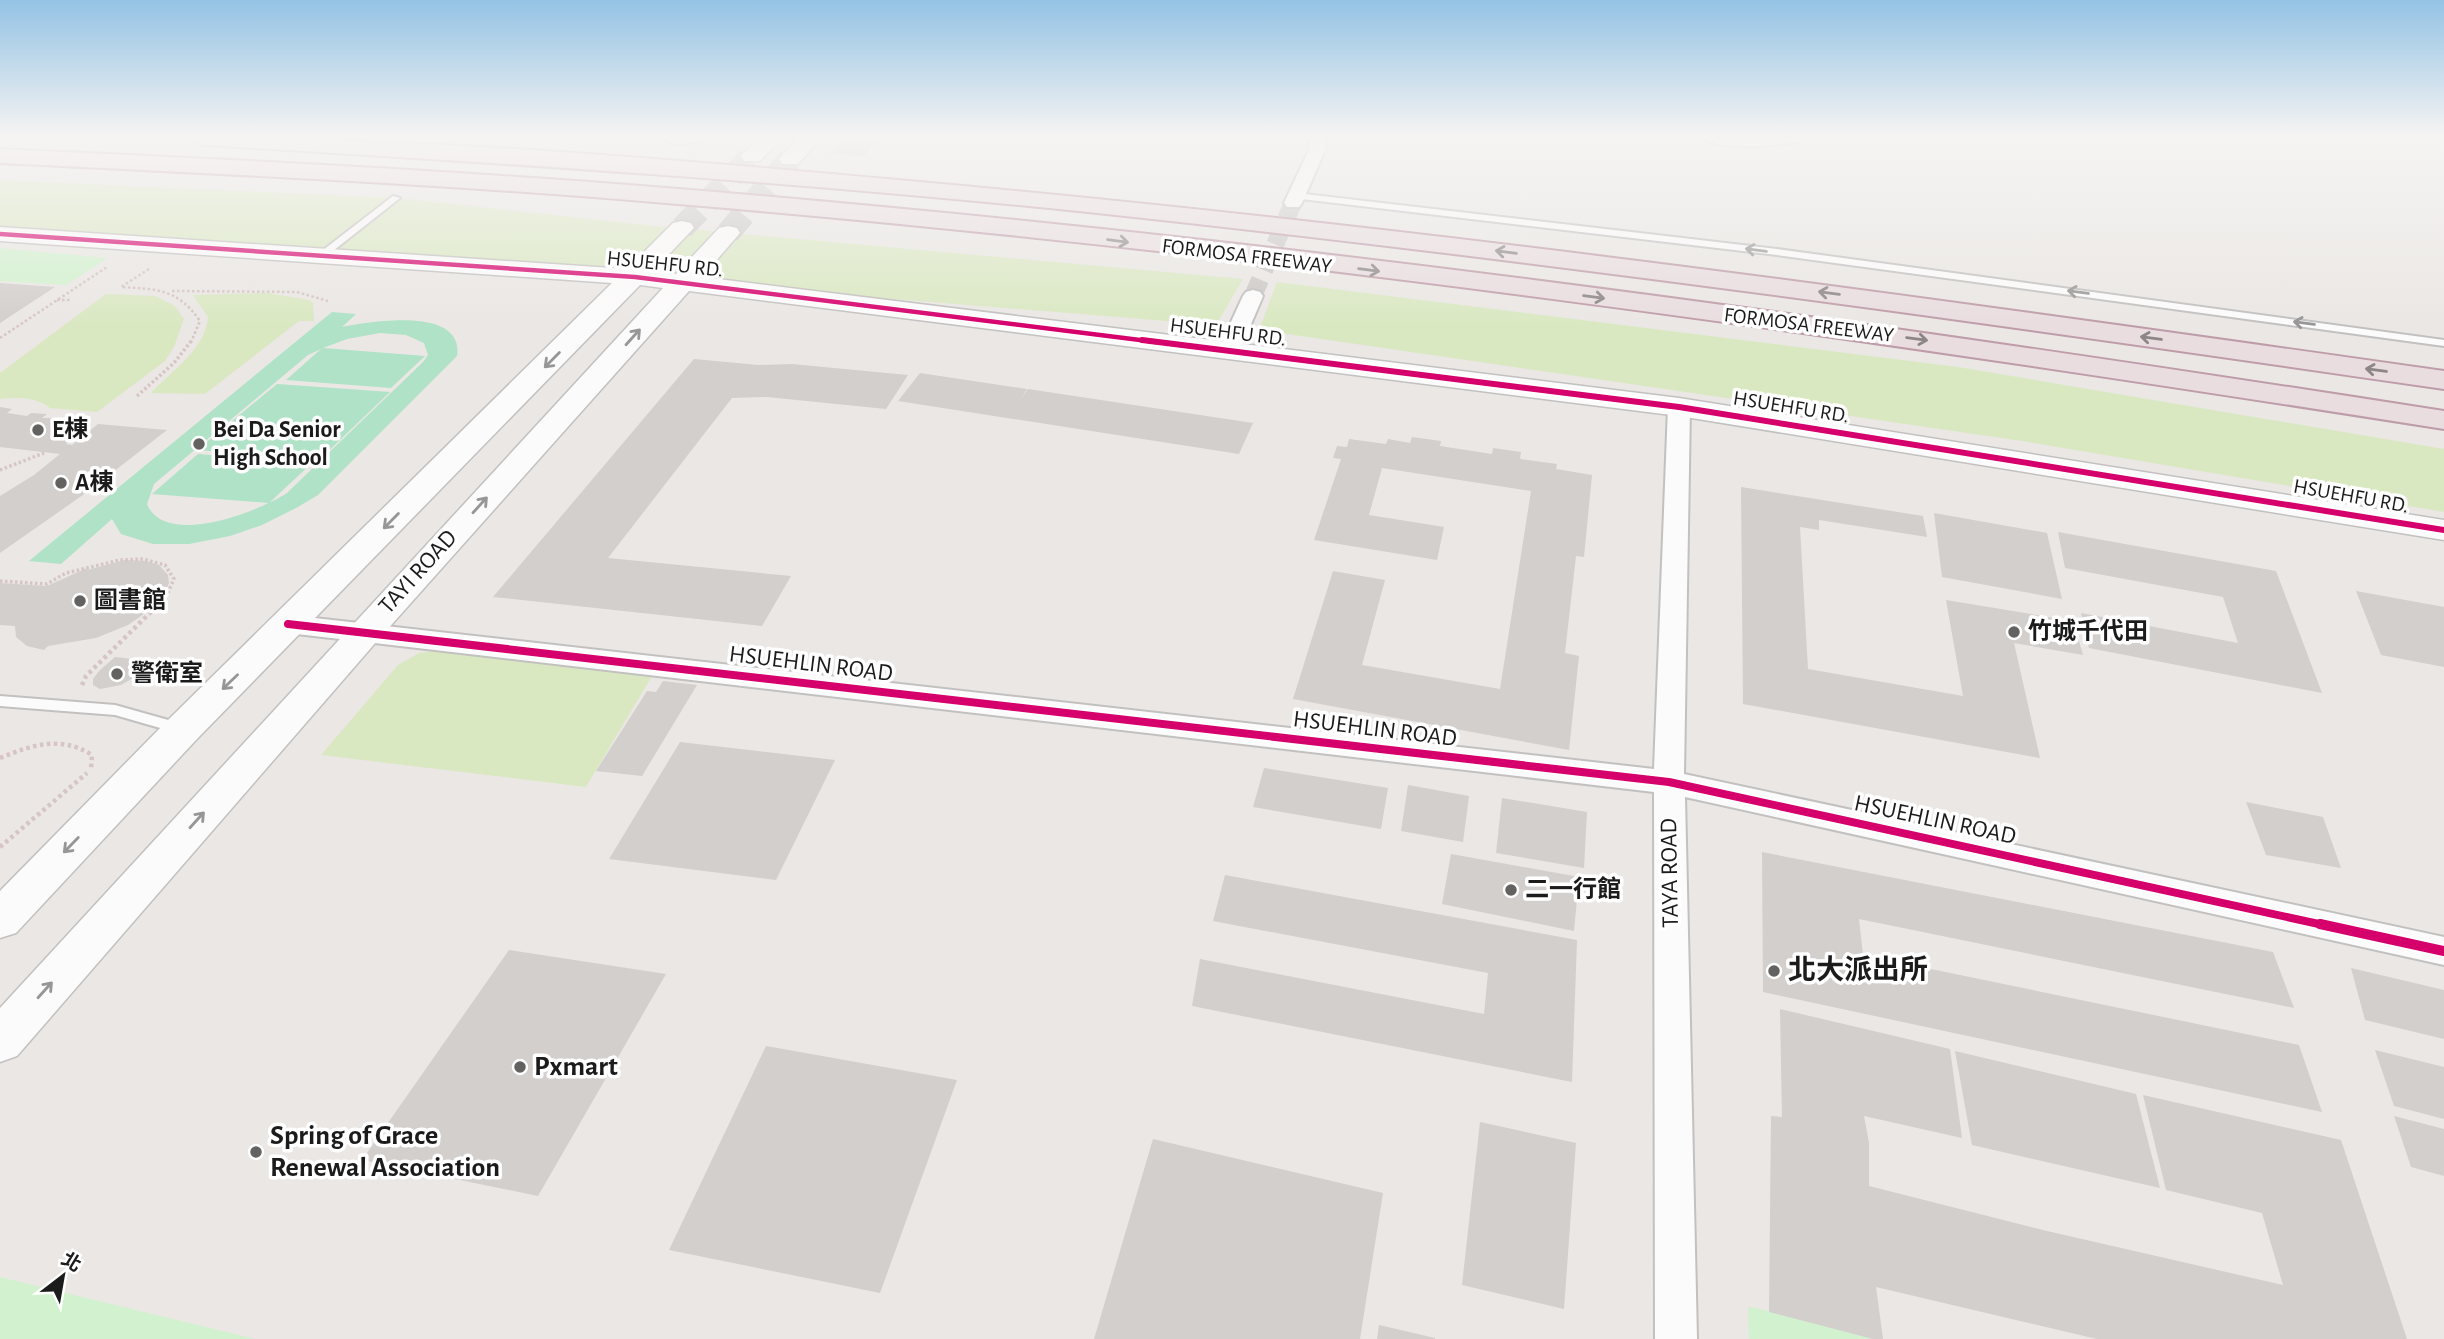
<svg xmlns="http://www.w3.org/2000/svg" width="2444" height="1339" viewBox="0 0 2444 1339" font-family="'Alegreya Sans','Noto Sans TC',sans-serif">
<rect width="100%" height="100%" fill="#eae7e4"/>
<!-- grass -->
<g fill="#dae8c2">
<polygon points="0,180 396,198 654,226 1243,279 1216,325 659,280 0,234"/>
<polygon points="1277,282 1958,367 2444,449 2444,512 2022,441 1259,330"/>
<path d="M267,293L310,300L313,303L314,321H299L205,394L151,393C171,371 206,349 208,317L193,295Z"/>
<path d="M106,294L155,296L175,306L184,319L174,347L165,361L97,412L50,408C36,397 17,397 0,399V373Z"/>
<polygon points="444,650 655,671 586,787 321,755 398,665 419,653"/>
</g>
<!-- park -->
<g fill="#d2f1ce">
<polygon points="0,248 108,258 66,285 0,281"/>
<polygon points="0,1277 255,1339 0,1339"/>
<polygon points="1748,1307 1756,1308 1873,1339 1749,1339"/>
</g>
<!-- pitch -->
<g fill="#afe2c6" fill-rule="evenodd">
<path d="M332,312L356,314L342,327C370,321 465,306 457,356L318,495L296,508L262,525L230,536L189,544H153L121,534L112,519L61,564L29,561ZM380,333L406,335L424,343L428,355L423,362L287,493C258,512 164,548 147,504L154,484L308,355L321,349L286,380L391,388L425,356L323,348L347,339Z"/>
<polygon points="277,384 390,392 320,459 197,450"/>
<polygon points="198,454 312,463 269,503 152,494"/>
</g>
<!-- building -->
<g fill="#d2cfcd">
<polygon points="842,138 878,138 865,156 829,154"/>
<polygon points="0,283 55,287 0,323"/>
<polygon points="694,359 758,365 792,364 908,375 886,409 767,397 732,398 608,558 791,576 762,626 493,597"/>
<polygon points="920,373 1027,389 1020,400 1028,389 1253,423 1239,454 898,401"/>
<polygon points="0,407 12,409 7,413 27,416 31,413 47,414 42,418 83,418 68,429 84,431 66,444 72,445 98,424 167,430 90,490 0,553 0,496 34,475 60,454 0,447"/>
<polygon points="1412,437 1441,441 1440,446 1492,454 1493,448 1521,452 1520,459 1557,464 1556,469 1592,475 1584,557 1576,556 1565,653 1579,656 1569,750 1293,699 1333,571 1385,580 1362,665 1500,689 1531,491 1382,468 1369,515 1444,527 1437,560 1314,540 1341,459 1333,458 1337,446 1347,447 1349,439 1386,444 1388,439 1410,443"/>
<polygon points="1741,487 1923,516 1927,537 1819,520 1819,530 1800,527 1808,669 1963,696 1946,600 2073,621 2083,655 2014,643 2040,758 1743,704"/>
<polygon points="1934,513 2047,533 2062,599 1942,577"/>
<polygon points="2058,532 2276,571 2322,693 2089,648 2081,613 2238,643 2223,597 2065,568"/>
<polygon points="125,560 146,561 159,565 168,575 169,583 164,594 154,607 128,625 96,638 48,646 44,650 27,646 16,637 15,626 0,625 0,583 47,586 87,568 87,570"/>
<polygon points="2356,591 2444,607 2444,667 2381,655"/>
<polygon points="115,657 150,661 135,677 121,685 100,689 93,685 93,679 99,671"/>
<polygon points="663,681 697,685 642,776 596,771 647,691 656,692"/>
<polygon points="680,742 835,760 776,880 609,859"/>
<polygon points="1264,768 1388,788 1381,829 1253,807"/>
<polygon points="1408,785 1469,796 1463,842 1401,831"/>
<polygon points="1502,798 1587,812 1584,868 1496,853"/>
<polygon points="2246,802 2323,817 2341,868 2266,855"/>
<polygon points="1762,852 2273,952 2294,1008 1859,919 1863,955 2299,1045 2322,1112 1763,992"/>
<polygon points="1451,854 1579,877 1574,931 1442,904"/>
<polygon points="1225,875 1577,940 1572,1082 1192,1006 1200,959 1484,1014 1488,973 1213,921"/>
<polygon points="509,950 666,974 538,1196 362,1160"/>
<polygon points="2351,968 2444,990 2444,1039 2365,1020"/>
<polygon points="1780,1009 1950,1049 1962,1138 1864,1116 1869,1143 1869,1186 2047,1231 2283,1285 2262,1213 2166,1190 2143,1095 2341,1140 2407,1339 2097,1339 1876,1287 1883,1339 1873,1339 1769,1312 1771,1116 1782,1117"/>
<polygon points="766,1046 957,1080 880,1293 669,1250"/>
<polygon points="2375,1050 2444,1067 2444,1119 2394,1106"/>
<polygon points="1955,1051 2136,1094 2160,1188 1972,1145"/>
<polygon points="2394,1116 2444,1129 2444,1176 2411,1167"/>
<polygon points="1480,1122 1576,1143 1564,1309 1462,1285"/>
<polygon points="1153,1139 1383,1193 1360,1339 1094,1339"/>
<polygon points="1379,1325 1435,1338 1435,1339 1377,1339"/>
</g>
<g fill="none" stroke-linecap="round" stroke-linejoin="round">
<!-- minor-tunnel -->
<polyline stroke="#cbc8c6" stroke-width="18" stroke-dasharray="18 10" stroke-linecap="butt" points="1253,296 1293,203"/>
<!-- tertiary-tunnel -->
<g stroke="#cbc8c6" stroke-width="24" stroke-dasharray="24 12" stroke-linecap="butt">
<polyline points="682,228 752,156"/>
<polyline points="728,233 790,159"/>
</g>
<!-- service casing -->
<g stroke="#c2c1c0" stroke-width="4">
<g id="service">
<polygon points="473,138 482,138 477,140"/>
<polygon points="1296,193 1777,249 2444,340 2444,346 1777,255 1293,198 1293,194"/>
<polygon points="393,196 400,198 324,258 318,258 318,254"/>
<polygon points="0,696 115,705 186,725 188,729 186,733 181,734 115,715 0,706"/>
</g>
</g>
<!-- minor casing -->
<g stroke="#c2c1c0" stroke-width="4">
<g id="minor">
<path d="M663,138H702C694,146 671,146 663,138Z"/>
<polygon points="1308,138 1324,138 1326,148 1302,203 1299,207 1287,207 1284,203 1310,148"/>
<path d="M1705,138H1800L1798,141C1780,146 1717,151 1705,138Z"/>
<polygon points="1253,290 1260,292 1263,296 1240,350 1236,354 1222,354 1218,350 1243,296 1246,292"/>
<polygon points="1679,400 1687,402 1690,407 1684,774 2444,937 2444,965 1685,797 1697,1339 1655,1339 1654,792 288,633 278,630 274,624 278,618 288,615 1654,769 1668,407 1671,402"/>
</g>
</g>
<!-- tertiary casing -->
<g stroke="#c2c1c0" stroke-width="3">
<g id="tertiary">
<polygon points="759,138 782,138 760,161 744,161 741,156"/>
<polygon points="798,138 821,138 798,164 782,164 779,159"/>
<polygon points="682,221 691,223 694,228 653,271 676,274 719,228 728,226 737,228 740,233 702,277 1679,398 2444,520 2444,540 1679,416 689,291 377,641 17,1056 0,1062 0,1008 663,288 640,285 196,740 16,933 0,938 0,891 168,720 612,283 0,241 0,227 627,269 673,223"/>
</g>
</g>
<!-- motorway casing -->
<g stroke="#bf9ca9" stroke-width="4">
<g id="motorway">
<path d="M194,138C436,138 679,160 920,182C1430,228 1937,299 2444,371V389C1996,324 1547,261 1097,213C800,182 503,163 205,145L197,143Z"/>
<path d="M0,149C222,159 444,170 666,188C1262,236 1854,319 2444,411V429C1854,336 1262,252 666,203C445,184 222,174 0,163Z"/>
</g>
</g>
<!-- path-far2 -->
<g stroke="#d6c5c4" stroke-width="2.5" stroke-dasharray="2.5 2.5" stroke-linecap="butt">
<path d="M149,269L121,287C157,289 178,289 200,321L191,342"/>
<polyline points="172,291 297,292 328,301"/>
<polyline points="57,300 71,300"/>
<polyline points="0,338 107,267"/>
</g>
<!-- path-far1 -->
<g stroke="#d6c5c4" stroke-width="3.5" stroke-dasharray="2.5 2.5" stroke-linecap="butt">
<polyline points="137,396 174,363 192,340"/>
<polyline points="0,470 44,453"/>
<polyline points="0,581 47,584 66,573 120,560 143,559 165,565 174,579 165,599"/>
</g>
<!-- path -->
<g stroke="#d6c5c4" stroke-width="4.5" stroke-dasharray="3.5 3.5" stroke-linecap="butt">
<polyline points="82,685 86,676 166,597"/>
<path d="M0,758C32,745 61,735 92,755L91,769"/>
<polyline points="0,847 87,773"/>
</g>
<!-- service -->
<use href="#service" fill="#fcfbfb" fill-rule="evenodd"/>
<!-- minor -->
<use href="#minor" fill="#fcfbfb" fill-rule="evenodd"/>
<!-- tertiary -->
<use href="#tertiary" fill="#fcfbfb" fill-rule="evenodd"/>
<!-- motorway -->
<use href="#motorway" fill="#e9dde0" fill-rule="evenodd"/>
<!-- cycleway-far3 casing -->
<g stroke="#fff" stroke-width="7">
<polyline id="cycleway-far3" points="0,234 635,277 1156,342"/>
</g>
<!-- cycleway-far2 casing -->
<g stroke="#fff" stroke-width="10">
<polyline id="cycleway-far2" points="1142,340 1679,407 2444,530"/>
</g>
<!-- cycleway-far1 casing -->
<g stroke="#fff" stroke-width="12">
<polyline id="cycleway-far1" points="288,624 1669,782 2328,926"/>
</g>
<!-- cycleway casing -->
<g stroke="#fff" stroke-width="14">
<polyline id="cycleway" points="2320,924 2444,951"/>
</g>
<!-- cycleway-far3 -->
<use href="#cycleway-far3" stroke="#d6006c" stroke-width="4.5"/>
<!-- cycleway-far2 -->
<use href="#cycleway-far2" stroke="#d6006c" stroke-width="6"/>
<!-- cycleway-far1 -->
<use href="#cycleway-far1" stroke="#d6006c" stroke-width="8"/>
<!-- cycleway -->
<use href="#cycleway" stroke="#d6006c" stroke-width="10"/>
</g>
<!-- one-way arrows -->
<defs><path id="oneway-shaft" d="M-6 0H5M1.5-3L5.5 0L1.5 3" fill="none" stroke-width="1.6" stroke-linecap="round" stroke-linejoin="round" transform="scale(1.75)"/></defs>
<g stroke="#8c8687">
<use href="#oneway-shaft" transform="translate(1118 241) rotate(7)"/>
<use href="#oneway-shaft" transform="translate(1506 252) rotate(-173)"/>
<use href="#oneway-shaft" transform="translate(1369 270) rotate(7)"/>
<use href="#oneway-shaft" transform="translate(1829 293) rotate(-173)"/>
<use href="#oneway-shaft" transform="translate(1594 297) rotate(7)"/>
<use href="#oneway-shaft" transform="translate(2151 338) rotate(-172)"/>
<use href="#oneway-shaft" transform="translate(1917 339) rotate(8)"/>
<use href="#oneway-shaft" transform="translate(2376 370) rotate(-172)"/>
</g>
<g stroke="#979696">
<use href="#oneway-shaft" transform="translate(1756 250) rotate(-173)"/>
<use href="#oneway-shaft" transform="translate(2078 292) rotate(-172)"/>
<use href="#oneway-shaft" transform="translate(2304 323) rotate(-172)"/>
<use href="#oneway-shaft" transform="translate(633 337) rotate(-48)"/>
<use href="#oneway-shaft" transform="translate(552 360) rotate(135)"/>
<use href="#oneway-shaft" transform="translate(480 505) rotate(-48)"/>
<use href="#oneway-shaft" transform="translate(391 521) rotate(135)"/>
<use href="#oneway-shaft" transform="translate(230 682) rotate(136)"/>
<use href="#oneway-shaft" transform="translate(197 820) rotate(-48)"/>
<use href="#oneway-shaft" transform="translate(71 845) rotate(134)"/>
<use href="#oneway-shaft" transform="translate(45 990) rotate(-48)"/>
</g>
<!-- sky -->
<linearGradient id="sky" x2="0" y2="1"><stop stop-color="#94c3e4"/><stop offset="0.42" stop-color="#f6f4f3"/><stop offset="1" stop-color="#f6f4f3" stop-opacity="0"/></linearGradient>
<rect width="2444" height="325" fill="url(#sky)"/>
<!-- markers -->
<g fill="#636261" stroke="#fff" stroke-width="2.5">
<circle cx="38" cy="430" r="7"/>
<circle cx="199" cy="444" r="7"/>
<circle cx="61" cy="483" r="7"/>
<circle cx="80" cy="601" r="7"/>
<circle cx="2014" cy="632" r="7"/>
<circle cx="117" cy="674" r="7"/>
<circle cx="1511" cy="890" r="7"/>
<circle cx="1774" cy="971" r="7"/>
<circle cx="520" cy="1067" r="7"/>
<circle cx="256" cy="1152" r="7"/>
</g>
<g text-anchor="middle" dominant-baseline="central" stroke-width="7" stroke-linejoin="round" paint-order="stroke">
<!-- far-street labels -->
<g font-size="21" fill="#1b1b1b" stroke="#fff">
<text transform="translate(1247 256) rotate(7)">FORMOSA FREEWAY</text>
<text transform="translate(665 264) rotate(6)">HSUEHFU RD.</text>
<text transform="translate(1809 325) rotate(7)">FORMOSA FREEWAY</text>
<text transform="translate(1228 332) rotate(7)">HSUEHFU RD.</text>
<text transform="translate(1791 407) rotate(9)">HSUEHFU RD.</text>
<text transform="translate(2351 496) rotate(10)">HSUEHFU RD.</text>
</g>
<!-- poi labels -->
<g font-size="24" font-weight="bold" fill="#1b1b1b" stroke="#fff" text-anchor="start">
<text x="52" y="430">E棟</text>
<text x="213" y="430">Bei Da Senior<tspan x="213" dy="28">High School</tspan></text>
<text x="75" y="483">A棟</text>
<text x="94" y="601">圖書館</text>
<text x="2028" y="632">竹城千代田</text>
<text x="131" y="674">警衛室</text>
<text x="1525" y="890">二一行館</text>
</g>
<!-- street labels -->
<g font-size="24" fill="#1b1b1b" stroke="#fff">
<text transform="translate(418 572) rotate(-48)">TAYI ROAD</text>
<text transform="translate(811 664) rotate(7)">HSUEHLIN ROAD</text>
<text transform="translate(1375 729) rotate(7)">HSUEHLIN ROAD</text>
<text transform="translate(1935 820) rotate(12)">HSUEHLIN ROAD</text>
<text transform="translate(1670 873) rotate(-91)">TAYA ROAD</text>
</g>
<!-- near-poi labels -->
<g font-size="28" font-weight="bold" fill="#1b1b1b" stroke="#fff" text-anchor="start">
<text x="1788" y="971">北大派出所</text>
<text x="534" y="1067">Pxmart</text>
<text x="270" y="1136">Spring of Grace<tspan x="270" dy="32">Renewal Association</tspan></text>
</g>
</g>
<!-- north arrow -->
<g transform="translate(63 1276) rotate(31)" stroke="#ffffff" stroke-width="5" paint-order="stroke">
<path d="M0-5L12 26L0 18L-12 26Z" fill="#1b1b1b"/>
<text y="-10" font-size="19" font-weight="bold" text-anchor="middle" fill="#1b1b1b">北</text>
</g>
</svg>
